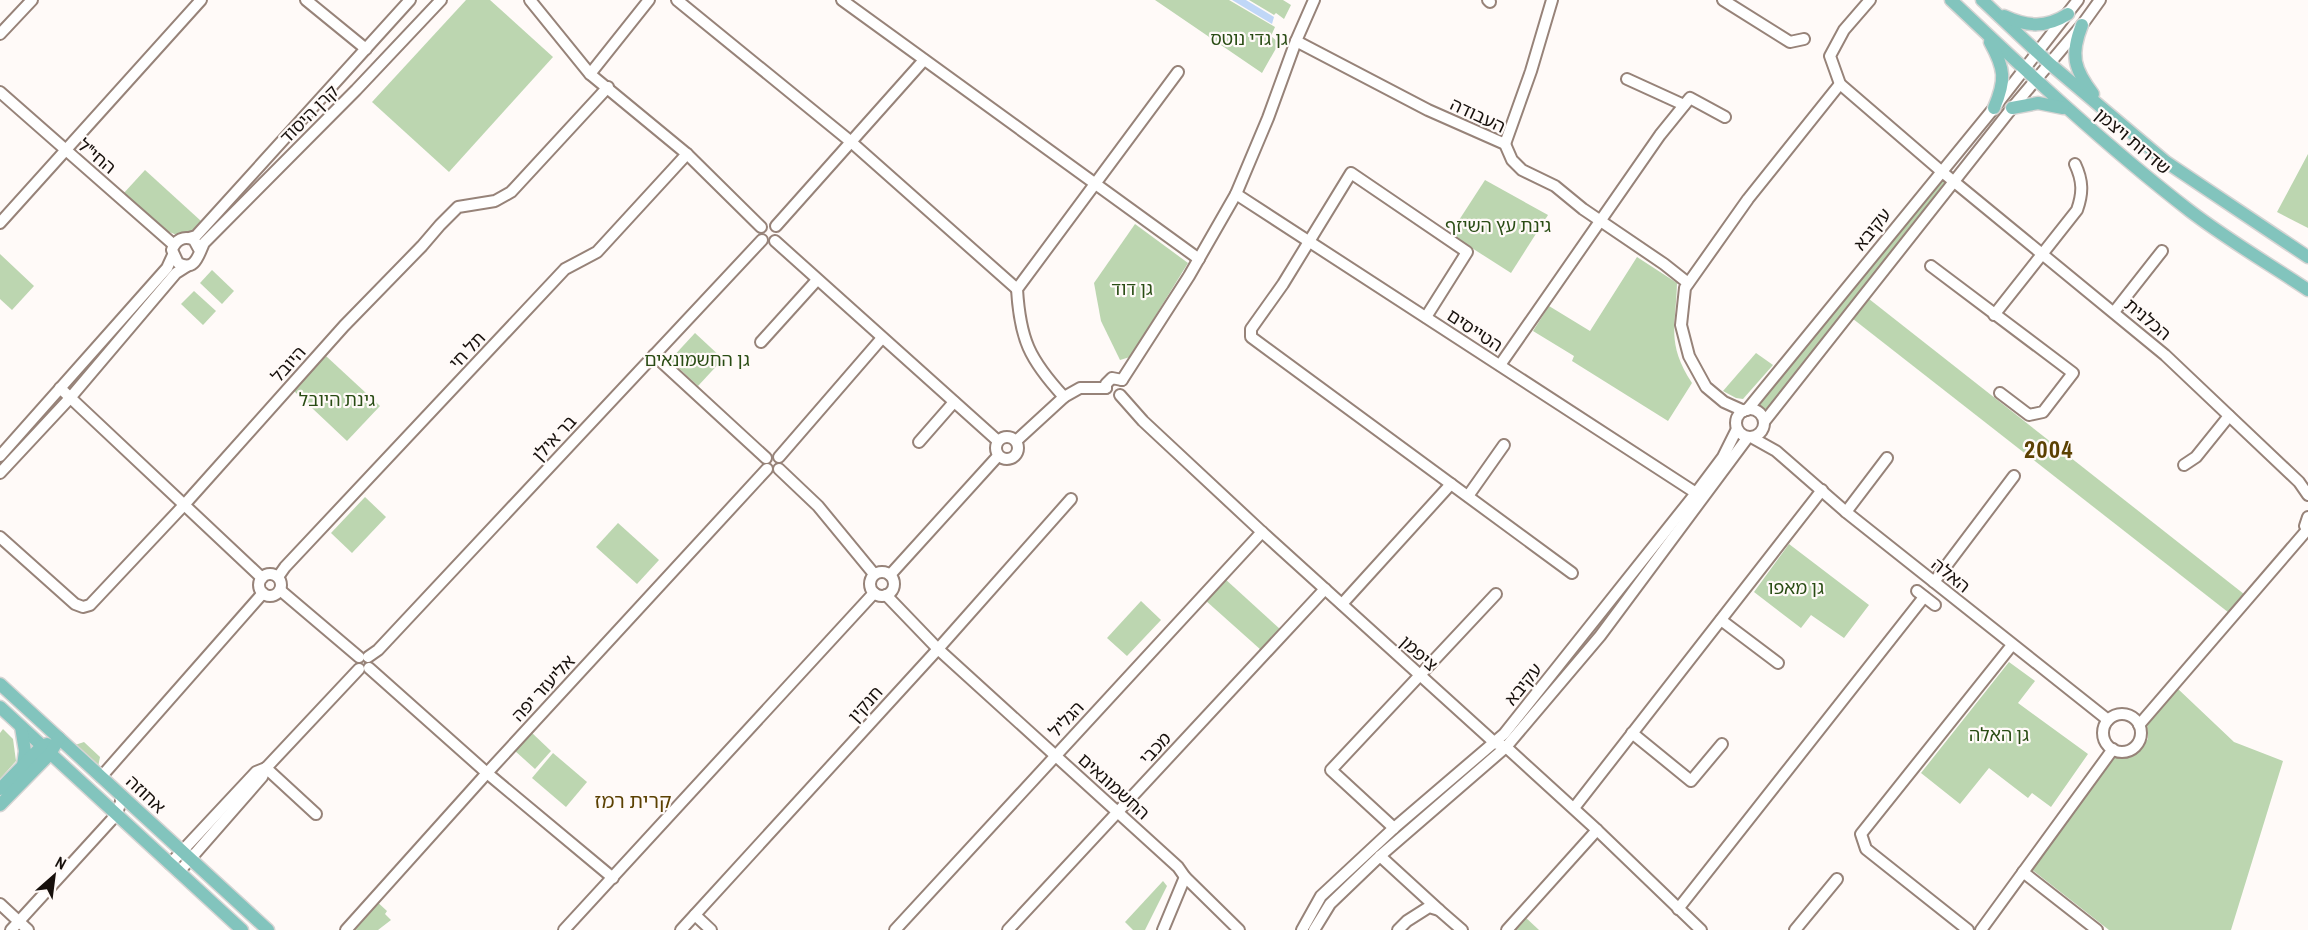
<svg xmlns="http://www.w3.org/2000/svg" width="2308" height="930" viewBox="0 0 2308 930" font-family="'Archivo Narrow','Noto Sans Hebrew',sans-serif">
<rect width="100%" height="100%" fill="#fffaf8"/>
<!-- green -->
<g fill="#bcd6b0">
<polygon points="466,0 490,0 553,57 449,172 372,102"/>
<polygon points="1155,0 1229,0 1275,27 1271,36 1279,43 1262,73"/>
<polygon points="1249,0 1283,0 1291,5 1284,19 1276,13 1274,15"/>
<polygon points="2308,154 2308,228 2277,212"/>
<polygon points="145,170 201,221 193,230 179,236 160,228 123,194"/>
<polygon points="1940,176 1949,182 1767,411 1757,404"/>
<polygon points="1485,180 1548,215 1511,273 1450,234"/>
<polygon points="1135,224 1188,263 1130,357 1120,360 1101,321 1094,283"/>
<polygon points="0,254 34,286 12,310 0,299"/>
<path d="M1637,257L1677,283C1676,326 1666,343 1692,383L1668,421L1572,361L1574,356L1533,331L1549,306L1590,331Z"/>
<polygon points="212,270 234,291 222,304 200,283"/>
<polygon points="194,291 216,311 203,325 181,304"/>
<polygon points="1864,295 2249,598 2233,616 1848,315"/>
<polygon points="695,333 723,359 698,386 670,360"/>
<polygon points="1756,353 1773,365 1743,399 1736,398 1723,391"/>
<polygon points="326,356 380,406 347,441 294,391"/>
<polygon points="365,497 386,517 352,553 331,533"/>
<polygon points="618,523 659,560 637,584 596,547"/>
<polygon points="1789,544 1869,605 1844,638 1811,615 1801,628 1754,592"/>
<polygon points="1224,578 1280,629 1261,650 1205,600"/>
<polygon points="1141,601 1161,620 1127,656 1107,638"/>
<polygon points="2009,662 2035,681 2018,703 2088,754 2051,807 2032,793 2028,798 1989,768 1960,804 1921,773"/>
<path d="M2177,688L2234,742L2283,761L2231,930H2109L2031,869L2114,757C2129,756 2137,750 2148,739L2147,724Z"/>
<polygon points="3,729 13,739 16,761 0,779 0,733"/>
<polygon points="531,732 551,751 535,769 514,750"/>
<polygon points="84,742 100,757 98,767 75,745"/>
<polygon points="553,753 587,782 566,807 532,778"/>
<polygon points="1163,881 1167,886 1145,930 1133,930 1125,922"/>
<polygon points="374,899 387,911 385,914 391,920 378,930 346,930"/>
<polygon points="1522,914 1539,930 1507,930"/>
</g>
<!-- water -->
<polygon fill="#c0d7f7" points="1232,0 1246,0 1274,17 1272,24"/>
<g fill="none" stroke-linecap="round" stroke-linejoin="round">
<!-- minor casing -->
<g stroke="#978379" stroke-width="14">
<g id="minor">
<polyline points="306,0 366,49"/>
<polyline points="530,0 590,74 687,154 761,227"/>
<polyline points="677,0 850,141 1017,289"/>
<polyline points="842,0 1199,259"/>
<polyline points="1488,0 1490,2"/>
<polyline points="1723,0 1790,42 1804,39"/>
<polyline points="1870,0 1844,30 1830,56 1840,84 1941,171 2165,355 2299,482 2308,495"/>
<polyline points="0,34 32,0"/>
<polyline points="1296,41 1428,110 1505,144 1512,160 1522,170 1555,186 1583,209 1664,264 1688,283"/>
<polyline points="590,74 649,0"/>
<polyline points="1627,79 1684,105"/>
<polyline points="0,92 174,245"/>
<polyline points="1505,144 1531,71 1552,0"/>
<polyline points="1236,194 1696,493"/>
<polyline points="0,223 201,0"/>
<polyline points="776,226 924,60"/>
<polyline points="189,238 196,236 410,0"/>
<polyline points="775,241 998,441"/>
<path d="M200,251L194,240C184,235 175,240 172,250L178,263C195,272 198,256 204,243L356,90L441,0"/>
<polyline points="1931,266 2073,373 2043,412 2029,415 2000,393"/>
<polyline points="2114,312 2162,251"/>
<path d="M1994,315L2077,210C2083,193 2083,181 2075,164"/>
<polyline points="1426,317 1467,252 1351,173 1283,284 1251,329 1251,337 1572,573"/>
<polyline points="761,342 817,280"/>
<polyline points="654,355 766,458"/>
<polyline points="1500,365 1660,135 1690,98 1725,117"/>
<polyline points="1122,380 1189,276 1236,194 1268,118 1296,41 1314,0"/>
<polyline points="60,388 262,578"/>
<polyline points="1106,388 1106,384 1112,378 1122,380"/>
<polyline points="1120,395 1143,421 1262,532 1495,743 1506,747 1597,830 1701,930"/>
<path d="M1064,397C1029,359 1020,339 1017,289L1178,72"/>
<circle cx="1750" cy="423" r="14"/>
<polyline points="1747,410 1994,108 2078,0"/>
<polyline points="1744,411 1724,402 1706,387 1689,356 1681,325 1685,288 1748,199 1840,84"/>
<polyline points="1764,422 2012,108 2082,25 2100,0"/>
<circle cx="1007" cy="448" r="11"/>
<polyline points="1751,437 1776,451 1846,512 2108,720"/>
<polyline points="1016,441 1064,397 1080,388 1106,388"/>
<polyline points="919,442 954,402"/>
<polyline points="0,456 167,268 173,255"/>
<polyline points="779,457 882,338"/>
<polyline points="2184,465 2196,457 2229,416"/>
<polyline points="779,469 818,506 874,574"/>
<polyline points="0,473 70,398 176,273 187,266"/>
<polyline points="1468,496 1504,445"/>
<polyline points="1846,512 1887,458"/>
<polyline points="2308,517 2305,526 2308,531"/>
<polyline points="0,537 75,604 83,607 90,605 184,505 344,326 422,246 440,225 458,207 495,201 511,192 608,87"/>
<circle cx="882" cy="584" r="12"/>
<circle cx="270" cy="585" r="11"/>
<polyline points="890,575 998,456"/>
<polyline points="278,577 285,567 565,269 597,252 687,154"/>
<polyline points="1934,582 2014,476"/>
<polyline points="280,590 359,657"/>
<polyline points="1917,591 1935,605"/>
<polyline points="886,595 938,649 1178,867 1185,877 1239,930"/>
<polyline points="1342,604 1451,484"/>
<polyline points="1721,620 1778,663"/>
<polyline points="368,657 378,650 762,240"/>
<polyline points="369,668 487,773 613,878"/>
<circle cx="2122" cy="733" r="19"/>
<polyline points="2139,725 2307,530"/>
<polyline points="1632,733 1691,781 1722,744"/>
<polyline points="266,768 316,814"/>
<polyline points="101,777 263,593"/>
<polyline points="1574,808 1822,490"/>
<polyline points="1394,828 1331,770 1496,594"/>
<polyline points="1380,856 1439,910"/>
<polyline points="170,864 256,772 266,768"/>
<polyline points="179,872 262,777 266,768 359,669"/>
<polyline points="2023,872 2097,930"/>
<polyline points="0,904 28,930"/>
<polyline points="1678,909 1924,597"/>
<polyline points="695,915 711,930"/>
<polyline points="11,930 116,815 121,802 121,795"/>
<polyline points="346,930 487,773 767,469"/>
<polyline points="564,930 874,593"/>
<polyline points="681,930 938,649 1071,499"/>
<polyline points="895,930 1262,532"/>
<polyline points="1008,930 1325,589"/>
<polyline points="1163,930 1185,877"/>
<polyline points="1302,930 1321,896 1394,828 1504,734 1696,493 1723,457 1737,429"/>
<polyline points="1314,930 1330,904 1380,856 1506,747 1600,636 1748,437"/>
<polyline points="1398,930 1407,921 1429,907 1439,910 1462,930"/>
<polyline points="1507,930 1597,830"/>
<polyline points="1795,930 1837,879"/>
<polyline points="1968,930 1866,849 1861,834 2012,645"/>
<polyline points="1981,930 2113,749"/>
</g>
</g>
<!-- major casing -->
<g stroke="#d5d4d3" stroke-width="15">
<g id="major">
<path d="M1951,0C2028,73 2106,146 2190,211C2228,240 2269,264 2308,290"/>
<polyline points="1982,0 2050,64 2166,162 2308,257"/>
<path d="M2004,16C2028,27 2046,28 2068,14"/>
<path d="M2082,25C2070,55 2074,69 2093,94"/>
<path d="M1990,42C2005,69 2006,80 1994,108"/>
<polyline points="2012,108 2038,103 2063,108"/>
<polyline points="0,684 268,930"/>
<polyline points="0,707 242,930"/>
<polyline points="21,727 25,751 23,766"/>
<polyline points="0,789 42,746 47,744"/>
<polyline points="0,805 50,754 59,738"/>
</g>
</g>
<!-- minor -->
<use href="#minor" stroke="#fff" stroke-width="10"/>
<!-- major -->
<use href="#major" stroke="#82c4bd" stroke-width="12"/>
</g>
<g text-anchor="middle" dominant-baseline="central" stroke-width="4.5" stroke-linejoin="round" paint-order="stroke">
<!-- park labels -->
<g font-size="18" fill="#294c14" stroke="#fffaf8">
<text x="1249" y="38">גן גדי נוטס</text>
<text x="1498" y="225">גינת עץ השיזף</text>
<text x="1132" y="288">גן דוד</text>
<text x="697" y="359">גן החשמונאים</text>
<text x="337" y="399">גינת היובל</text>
<text x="1796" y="587">גן מאפו</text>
<text x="1999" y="734">גן האלה</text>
</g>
<!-- street labels -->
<g font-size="18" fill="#17100c" stroke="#fffaf8">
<text transform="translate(309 114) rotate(-45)">קרן היסוד</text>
<text transform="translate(1478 115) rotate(25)">העבודה</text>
<text transform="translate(2133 141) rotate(40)">שדרות ויצמן</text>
<text transform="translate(97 156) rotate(40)">החי"ל</text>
<text transform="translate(1872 229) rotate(-51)">עקיבא</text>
<text transform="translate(2148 319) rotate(40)">הכלנית</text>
<text transform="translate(1475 330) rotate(33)">הטייסים</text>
<text transform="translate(467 350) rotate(-47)">תל חי</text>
<text transform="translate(288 364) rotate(-48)">היובל</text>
<text transform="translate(554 438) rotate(-47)">בר אילן</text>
<text transform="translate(1951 575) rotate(39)">האלה</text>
<text transform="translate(1419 653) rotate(42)">ציפמן</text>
<text transform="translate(1523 684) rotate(-51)">עקיבא</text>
<text transform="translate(543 688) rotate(-47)">אליעזר יפה</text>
<text transform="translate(865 704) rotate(-48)">חנקין</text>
<text transform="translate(1066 719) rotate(-47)">הגליל</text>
<text transform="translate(1155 748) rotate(-47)">מכבי</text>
<text transform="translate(1114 786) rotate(42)">החשמונאים</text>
<text transform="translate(146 794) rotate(43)">אחוזה</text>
</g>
<!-- neighbourhood labels -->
<g font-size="20" fill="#5b4102" stroke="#fffaf8">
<text x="633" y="800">קרית רמז</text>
</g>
<!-- district labels -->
<g font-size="24" font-weight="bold" letter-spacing="1.5" fill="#5b4102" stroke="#fffaf8">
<text x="2049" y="449">2004</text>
</g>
</g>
<!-- north arrow -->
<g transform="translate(54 876) rotate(28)" stroke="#fffaf8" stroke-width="4.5" paint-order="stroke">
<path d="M0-4.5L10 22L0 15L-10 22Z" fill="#17100c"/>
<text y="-9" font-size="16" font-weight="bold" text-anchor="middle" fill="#17100c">N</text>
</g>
</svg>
